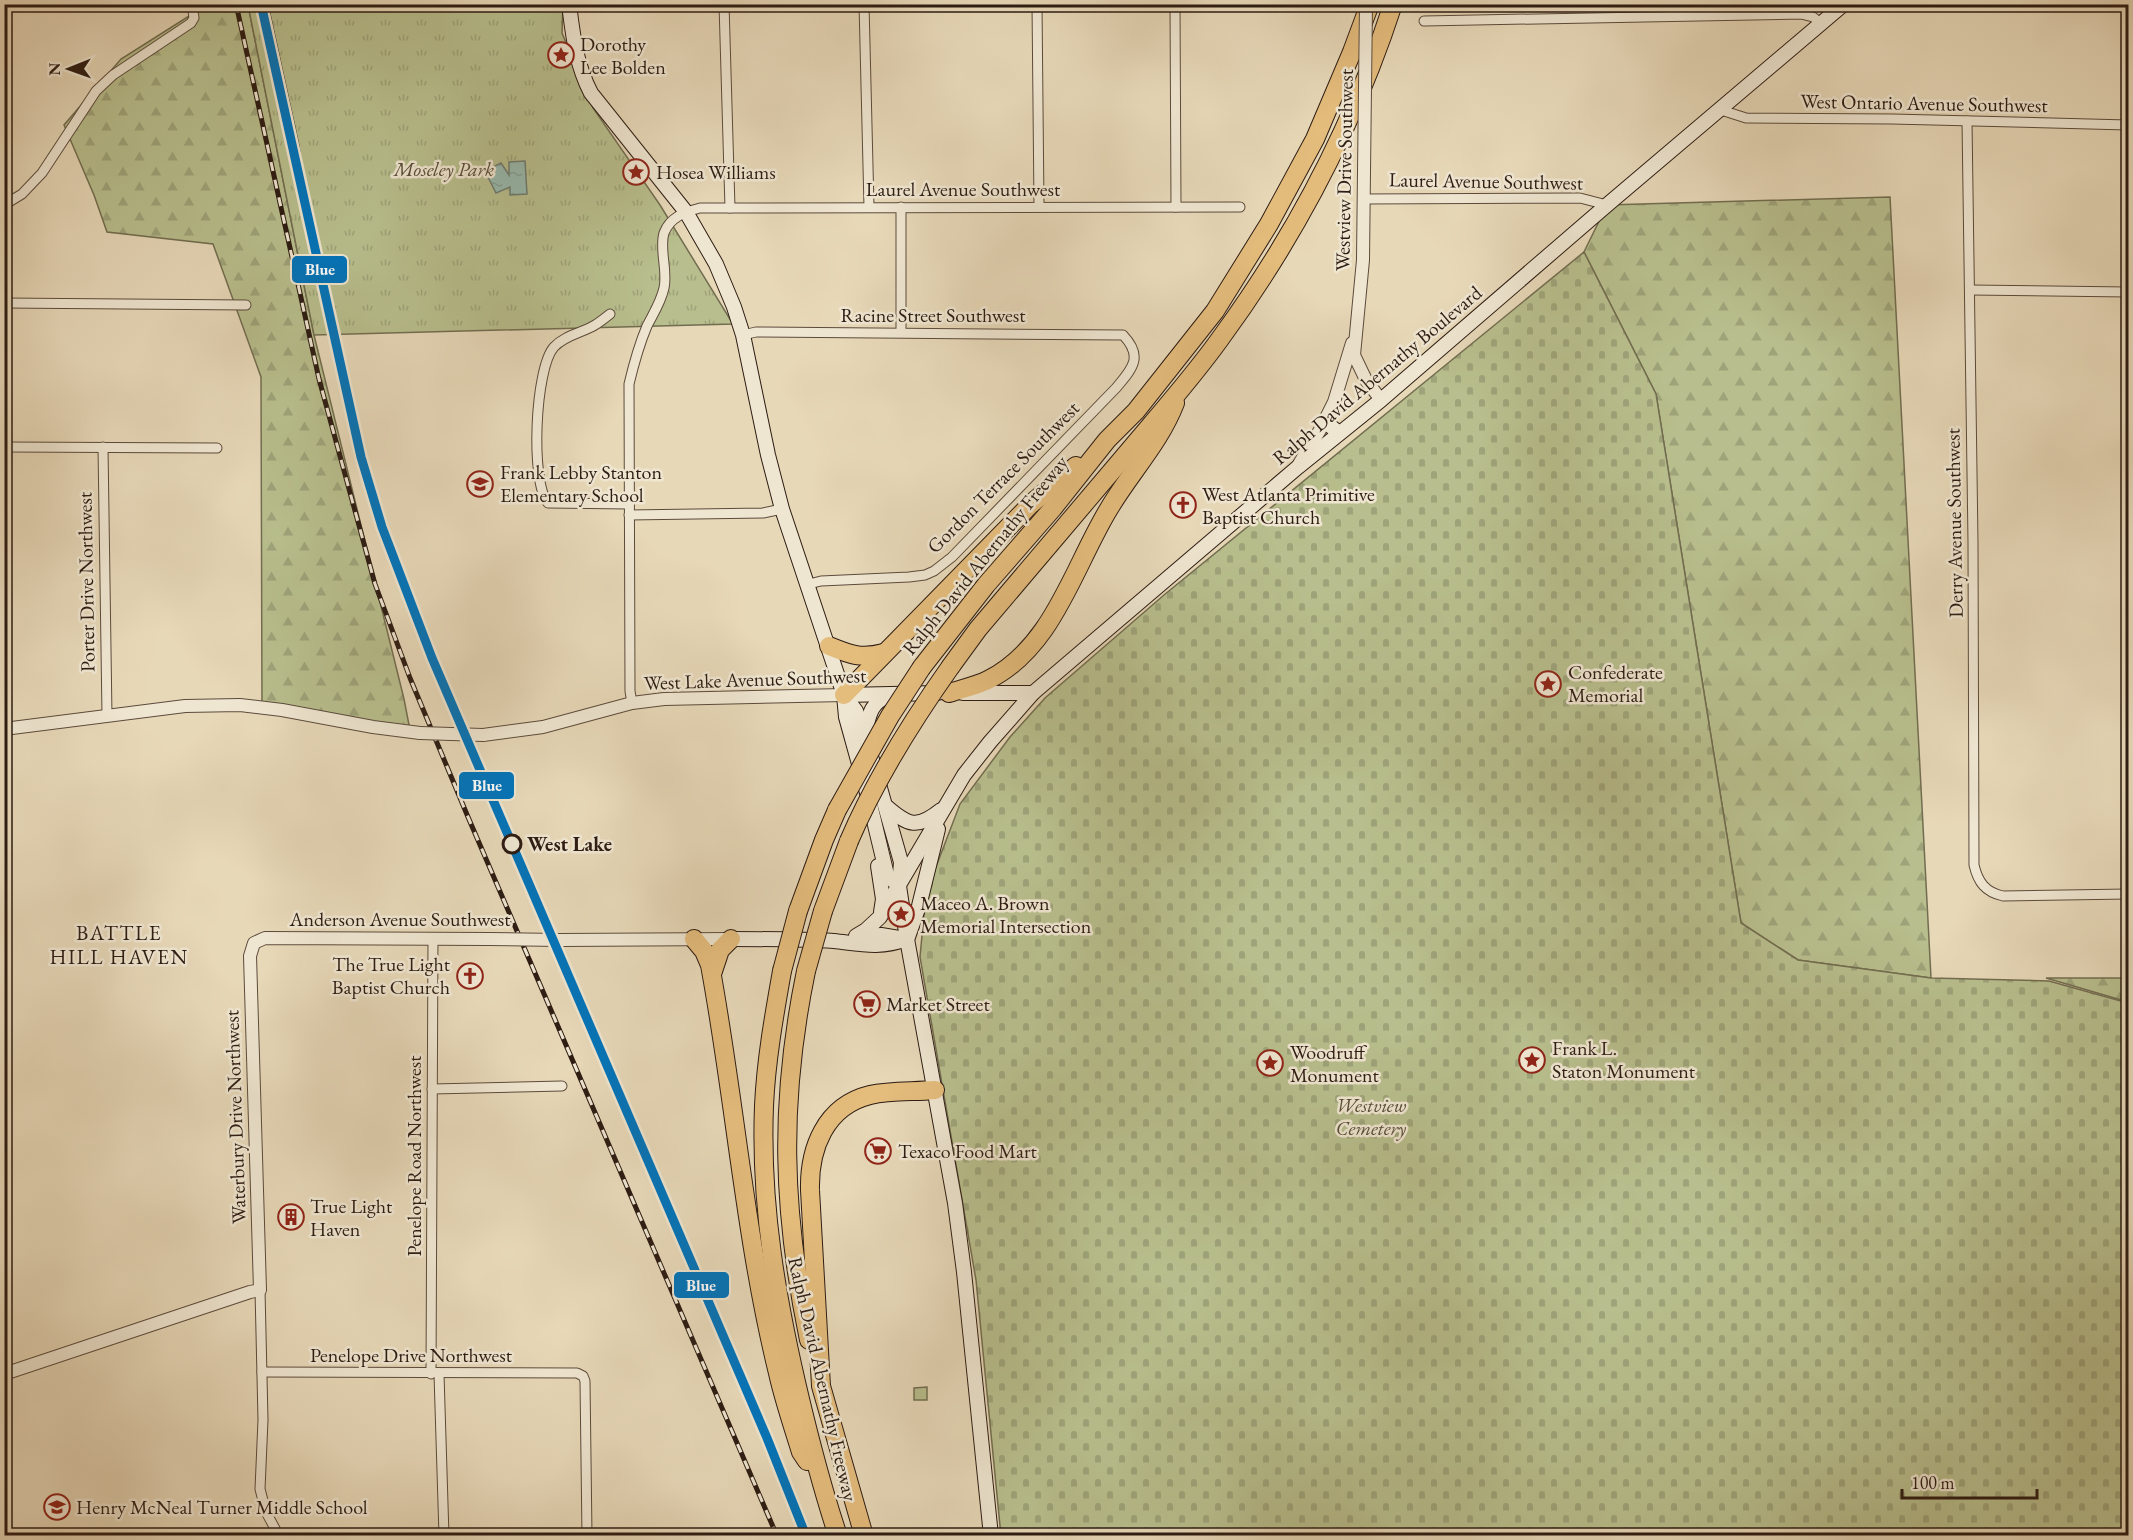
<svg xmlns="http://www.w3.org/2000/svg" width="2133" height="1540" viewBox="0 0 2133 1540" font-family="'EB Garamond',serif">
<defs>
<pattern id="forest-firs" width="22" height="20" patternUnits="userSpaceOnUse" patternTransform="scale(1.5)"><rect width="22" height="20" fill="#b8be8d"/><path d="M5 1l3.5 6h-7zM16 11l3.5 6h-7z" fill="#9ea379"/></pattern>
<pattern id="cemetery-stones" width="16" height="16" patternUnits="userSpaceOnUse" patternTransform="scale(1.5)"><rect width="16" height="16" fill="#b8be8d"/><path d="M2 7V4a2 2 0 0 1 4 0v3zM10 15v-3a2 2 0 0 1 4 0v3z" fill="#9ea379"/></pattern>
<pattern id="park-tufts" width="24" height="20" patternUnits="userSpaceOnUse" patternTransform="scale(1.5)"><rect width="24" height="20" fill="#b8be8d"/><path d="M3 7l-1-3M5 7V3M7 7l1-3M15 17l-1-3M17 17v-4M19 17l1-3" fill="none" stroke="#9ea379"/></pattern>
<pattern id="water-ripples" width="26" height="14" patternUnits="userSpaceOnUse" patternTransform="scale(1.5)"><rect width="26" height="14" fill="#97baae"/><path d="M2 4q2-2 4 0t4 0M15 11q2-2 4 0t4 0" fill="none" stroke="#829f95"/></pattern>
</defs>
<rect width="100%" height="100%" fill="#e7d8b8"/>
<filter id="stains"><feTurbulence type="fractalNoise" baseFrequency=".00333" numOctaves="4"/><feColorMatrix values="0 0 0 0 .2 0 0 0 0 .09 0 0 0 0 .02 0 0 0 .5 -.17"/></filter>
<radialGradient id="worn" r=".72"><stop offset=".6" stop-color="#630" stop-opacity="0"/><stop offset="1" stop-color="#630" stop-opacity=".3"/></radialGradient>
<!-- forest -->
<g fill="url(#forest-firs)" stroke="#726d50" stroke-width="1.5">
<polygon points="218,5 248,5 314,335 404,699 410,730 262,709 261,377 213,244 107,232 94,195 64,125 121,59 197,11"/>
<polygon points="1890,197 1931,978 1798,960 1741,923 1656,394 1584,252 1607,205"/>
<polygon points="2046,978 2128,978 2128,1002"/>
</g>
<!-- cemetery -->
<polygon fill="url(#cemetery-stones)" stroke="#726d50" stroke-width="1.5" points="1584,252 1656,394 1741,923 1798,960 1931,978 2049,981 2128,1003 2128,1535 1001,1536 976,1280 920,957 926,893 960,804 1010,737 1045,698 1164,595"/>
<!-- park -->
<g fill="url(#park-tufts)" stroke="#726d50" stroke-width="1.5">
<polygon points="248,5 563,5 562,33 593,108 660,205 733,324 314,335"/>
<polygon points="927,1387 927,1400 914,1400 914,1388"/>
</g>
<!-- water -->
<polygon fill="url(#water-ripples)" stroke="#6d7b70" stroke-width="1.5" points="525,161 527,194 510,195 510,187 496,193 485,171 501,163 509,175 509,162"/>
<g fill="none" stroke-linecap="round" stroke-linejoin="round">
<!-- minor casing -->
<g stroke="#5c4b3c" stroke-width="11">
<g id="minor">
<polyline points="724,4 730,208"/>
<polyline points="864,4 869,207"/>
<polyline points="1037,4 1039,207"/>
<polyline points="1175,4 1176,207"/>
<polyline points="1424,21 1801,14 1813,17 1822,24"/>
<polyline points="1721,110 1746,118 1892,119 2128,125"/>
<path d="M1967,121L1973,542L1974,865C1978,882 1985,892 2003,896L2128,894"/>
<polyline points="1364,199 1580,198 1607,205"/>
<polyline points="4,205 22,194 42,173 96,91 113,75 191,23 194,18 192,4"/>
<polyline points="901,207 901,332"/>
<polyline points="1970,290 2128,292"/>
<polyline points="4,303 246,305"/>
<path d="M610,314C605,318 600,322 595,325C582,333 565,335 554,347C535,368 530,482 548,503L629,504"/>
<path d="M743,335L756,332L1123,335C1144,357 1132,369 1116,388L952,557L934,571L925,575L909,577L821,581L809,584"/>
<polyline points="4,447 217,448"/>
<polyline points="103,447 107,716"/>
<polyline points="629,515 763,513 782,509"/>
<path d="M632,703L630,691L629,384C634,363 639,345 647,326C653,314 661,302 664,288C668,271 659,249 664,233C670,217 685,212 700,208L1240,207"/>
<polyline points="432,1089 562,1086"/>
<polyline points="260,1290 263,1420 260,1489 266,1512 279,1536"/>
<polyline points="262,1372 577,1373 583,1376 585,1381 587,1536"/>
<polyline points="431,1374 433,938"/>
<polyline points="439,1374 444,1536"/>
<polyline points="340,1536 444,1535"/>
</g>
</g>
<!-- tertiary casing -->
<g stroke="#5c4b3c" stroke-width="14">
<g id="tertiary">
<polyline points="1364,171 1363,260 1354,355 1366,380 1381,400"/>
<polyline points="1299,464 1320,430 1334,402 1352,343"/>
<polyline points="4,729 185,706 240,705 282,710 373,727 420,733"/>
<polyline points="483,735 543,727 632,703 664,699 844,695"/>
<polyline points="561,940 731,939"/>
<polyline points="4,1374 250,1292 260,1290 250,956 254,943 265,938 489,939"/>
</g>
</g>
<!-- secondary casing -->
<g stroke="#2d1c13" stroke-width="16">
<g id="secondary">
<path d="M569,4C573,36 576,64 591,93L686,212L716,264L734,307L743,335L768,455L782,509L844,695L846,717L869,800L887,875L899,886"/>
<polyline points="1324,421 1339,433"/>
<polyline points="963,693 1033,693"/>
<polyline points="844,695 856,711 865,735 901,862 899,886 907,939 955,1203 964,1272 991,1536"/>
<polyline points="844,695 938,693"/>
<path d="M865,733C869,716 870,703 888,696"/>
<path d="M887,807C909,826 917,829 941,810"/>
<polyline points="878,866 883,899 881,912"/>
<polyline points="856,936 866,930 880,917 964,775 990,742 1033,693 1298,467 1381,400 1607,205 1844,4"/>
<polyline points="859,936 881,935 905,939"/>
<polyline points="908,937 919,906 938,829"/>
<path d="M731,939C765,939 800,939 834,941C861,944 880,949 907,939"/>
</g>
</g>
<!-- motorway casing -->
<g stroke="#2d1c13" stroke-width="20">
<g id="motorway">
<path d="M829,646C851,655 861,659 884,653"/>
<path d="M951,666L978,629C1028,570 1078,511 1128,452C1159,415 1192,378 1220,339C1294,238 1354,124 1393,4"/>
<polyline points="922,667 986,585 1053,508 1107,440 1136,411 1215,311 1269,224 1315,139 1352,52 1368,9"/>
<path d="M949,693C961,689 976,686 988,680C1054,647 1074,565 1110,507C1131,472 1160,442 1175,403"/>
<polyline points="844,695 1031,504 1076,466"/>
<polyline points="798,911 824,840 837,810"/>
<polyline points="823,911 849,841"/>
<path d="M694,939L704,951L710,965C735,1100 745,1239 778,1373C784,1400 793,1426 801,1452L807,1461"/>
<path d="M782,971C774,1016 766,1061 764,1106C760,1206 777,1303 800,1399C811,1445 823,1491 838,1536"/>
<path d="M806,971C779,1102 782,1210 809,1340"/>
<polyline points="712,974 720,950 731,939"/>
<path d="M864,1536L821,1386L810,1190C809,1149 825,1106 870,1095C891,1090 913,1092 935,1090"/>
</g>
</g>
<!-- minor -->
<use href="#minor" stroke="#efe6d1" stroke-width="9"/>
<!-- tertiary -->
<use href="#tertiary" stroke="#efe6d1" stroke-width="12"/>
<!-- secondary -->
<use href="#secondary" stroke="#efe6d1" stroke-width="14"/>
<!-- motorway -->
<use href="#motorway" stroke="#e4bc7c" stroke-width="18"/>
<!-- rail casing -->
<g stroke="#2d1c13" stroke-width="5">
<g id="rail">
<polyline points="236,4 319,379 375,584 410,678 468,817 777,1536"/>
<polyline points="266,4 297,145 308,219"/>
</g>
</g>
<!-- rail -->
<use href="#rail" stroke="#efe6d1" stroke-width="3" stroke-dasharray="9" stroke-linecap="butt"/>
<!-- tertiary-bridge casing -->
<g stroke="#5c4b3c" stroke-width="14" stroke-linecap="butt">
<g id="tertiary-bridge">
<polyline points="1364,171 1366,4"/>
<polyline points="420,733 483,735"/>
<polyline points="489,939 561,940"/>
</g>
</g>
<!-- motorway-bridge casing -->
<g stroke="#2d1c13" stroke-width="20" stroke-linecap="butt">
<g id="motorway-bridge">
<polyline points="837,810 890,716 922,667"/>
<path d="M849,841C876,778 912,721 951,666"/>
<polyline points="782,971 798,911"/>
<polyline points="806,971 823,911"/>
</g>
</g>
<!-- tertiary-bridge -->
<use href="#tertiary-bridge" stroke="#efe6d1" stroke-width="12"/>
<!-- motorway-bridge -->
<use href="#motorway-bridge" stroke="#e4bc7c" stroke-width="18"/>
<!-- metro-1 casing -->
<g stroke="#efe6d1" stroke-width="14">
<polyline id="metro-1" points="261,4 361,457 382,527 432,658 767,1438 806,1536"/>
</g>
<!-- metro-1 -->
<use href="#metro-1" stroke="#0274ba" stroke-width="9"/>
</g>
<!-- icons -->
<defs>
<g id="sight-ring" transform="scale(1.35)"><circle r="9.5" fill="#efe6d1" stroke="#8f2418" stroke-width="1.5"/><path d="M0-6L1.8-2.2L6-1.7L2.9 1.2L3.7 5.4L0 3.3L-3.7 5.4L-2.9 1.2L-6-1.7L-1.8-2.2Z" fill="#8f2418"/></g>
<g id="school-ring" transform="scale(1.35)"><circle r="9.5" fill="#efe6d1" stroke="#8f2418" stroke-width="1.5"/><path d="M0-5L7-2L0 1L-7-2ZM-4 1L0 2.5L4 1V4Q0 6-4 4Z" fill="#8f2418"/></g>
<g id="church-ring" transform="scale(1.35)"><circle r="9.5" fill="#efe6d1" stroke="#8f2418" stroke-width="1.5"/><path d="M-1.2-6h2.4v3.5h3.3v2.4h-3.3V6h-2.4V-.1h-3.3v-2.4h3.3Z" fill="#8f2418"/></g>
<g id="supermarket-ring" transform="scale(1.35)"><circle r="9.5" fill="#efe6d1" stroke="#8f2418" stroke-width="1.5"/><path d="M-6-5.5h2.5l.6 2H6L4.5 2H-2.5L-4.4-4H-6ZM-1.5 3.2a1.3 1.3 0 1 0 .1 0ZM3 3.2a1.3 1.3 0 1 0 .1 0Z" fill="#8f2418"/></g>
<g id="building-ring" transform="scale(1.35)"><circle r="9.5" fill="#efe6d1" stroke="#8f2418" stroke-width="1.5"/><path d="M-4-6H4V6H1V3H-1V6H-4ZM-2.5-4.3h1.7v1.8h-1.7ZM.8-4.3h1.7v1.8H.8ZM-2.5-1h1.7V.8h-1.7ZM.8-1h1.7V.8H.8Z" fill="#8f2418"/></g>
</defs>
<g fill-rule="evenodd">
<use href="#sight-ring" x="561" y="55"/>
<use href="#sight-ring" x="636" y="172"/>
<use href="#school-ring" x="480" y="484"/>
<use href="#church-ring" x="1183" y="505"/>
<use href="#sight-ring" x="1548" y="684"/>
<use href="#sight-ring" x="901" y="914"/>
<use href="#church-ring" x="470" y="976"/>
<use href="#supermarket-ring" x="867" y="1004"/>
<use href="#sight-ring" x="1532" y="1060"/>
<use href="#sight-ring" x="1270" y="1063"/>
<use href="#supermarket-ring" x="878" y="1151"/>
<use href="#building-ring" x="291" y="1217"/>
<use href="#school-ring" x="57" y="1507"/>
</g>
<!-- markers -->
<circle fill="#efe6d1" stroke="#2d1c13" stroke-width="3" cx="512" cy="844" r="9"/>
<g text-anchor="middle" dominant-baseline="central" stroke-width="5" stroke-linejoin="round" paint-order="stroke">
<!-- poi labels -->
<g font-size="20" fill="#2d1c13" stroke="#efe6d1" text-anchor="start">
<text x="580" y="44">Dorothy<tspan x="580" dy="23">Lee Bolden</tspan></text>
<text x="656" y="172">Hosea Williams</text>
<text x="500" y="472">Frank Lebby Stanton<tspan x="500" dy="23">Elementary School</tspan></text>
<text x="1202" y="494">West Atlanta Primitive<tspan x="1202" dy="23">Baptist Church</tspan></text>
<text x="1568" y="672">Confederate<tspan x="1568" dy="23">Memorial</tspan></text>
<text x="920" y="903">Maceo A. Brown<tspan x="920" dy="23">Memorial Intersection</tspan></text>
<text x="450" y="964" text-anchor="end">The True Light<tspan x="450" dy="23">Baptist Church</tspan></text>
<text x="886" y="1004">Market Street</text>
<text x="1552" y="1048">Frank L.<tspan x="1552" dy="23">Staton Monument</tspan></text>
<text x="1290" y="1052">Woodruff<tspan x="1290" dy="23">Monument</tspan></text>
<text x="898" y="1151">Texaco Food Mart</text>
<text x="310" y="1206">True Light<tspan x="310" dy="23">Haven</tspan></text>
<text x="76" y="1507">Henry McNeal Turner Middle School</text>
</g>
<!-- street labels -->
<g font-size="20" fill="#2d1c13" stroke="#efe6d1">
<text transform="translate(1924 103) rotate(1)">West Ontario Avenue Southwest</text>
<text transform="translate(1344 170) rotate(-89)">Westview Drive Southwest</text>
<text transform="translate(1486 181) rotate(1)">Laurel Avenue Southwest</text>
<text x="963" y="189">Laurel Avenue Southwest</text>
<text x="933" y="315">Racine Street Southwest</text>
<text transform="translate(1377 375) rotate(-40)">Ralph David Abernathy Boulevard</text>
<text transform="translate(1003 477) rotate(-45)">Gordon Terrace Southwest</text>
<text transform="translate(1954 523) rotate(-91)">Derry Avenue Southwest</text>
<text transform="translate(985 555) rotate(-51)">Ralph David Abernathy Freeway</text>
<text transform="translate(86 582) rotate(-91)">Porter Drive Northwest</text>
<text transform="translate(755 679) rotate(-2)">West Lake Avenue Southwest</text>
<text x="400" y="919">Anderson Avenue Southwest</text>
<text transform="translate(235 1117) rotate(-92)">Waterbury Drive Northwest</text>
<text transform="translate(414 1156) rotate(-90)">Penelope Road Northwest</text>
<text x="411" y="1355">Penelope Drive Northwest</text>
<text transform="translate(823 1379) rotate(77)">Ralph David Abernathy Freeway</text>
</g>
<!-- park labels -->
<g font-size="20" font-style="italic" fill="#574d38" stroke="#efe6d1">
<text x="444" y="169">Moseley Park</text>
<text x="1371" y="1105">Westview<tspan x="1371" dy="23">Cemetery</tspan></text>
</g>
<!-- stop labels -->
<g font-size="20" font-weight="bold" fill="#2d1c13" stroke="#efe6d1" text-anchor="start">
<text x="527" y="844">West Lake</text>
</g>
<!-- neighbourhood labels -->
<g font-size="21" letter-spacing="1.5" fill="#2d1c13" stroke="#efe6d1">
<text x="119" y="932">BATTLE<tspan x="119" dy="24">HILL HAVEN</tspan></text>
</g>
</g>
<g stroke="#efe6d1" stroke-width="2">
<rect x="291" y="255" width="57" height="29" rx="6" fill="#0274ba"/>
<rect x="458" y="771" width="57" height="29" rx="6" fill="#0274ba"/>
<rect x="673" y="1271" width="57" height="28" rx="6" fill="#0274ba"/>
</g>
<g font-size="16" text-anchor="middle" font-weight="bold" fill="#fff">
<text x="320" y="275">Blue</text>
<text x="487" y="791">Blue</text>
<text x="701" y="1291">Blue</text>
</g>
<!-- margin -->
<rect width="2133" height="1540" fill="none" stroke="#e7d8b8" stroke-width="24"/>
<rect x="6" y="6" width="2121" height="1528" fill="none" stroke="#2d1c13" stroke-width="3"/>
<rect x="12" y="12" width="2109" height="1516" fill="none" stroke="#2d1c13" stroke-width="1.5"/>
<!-- north arrow -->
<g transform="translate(69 69) rotate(269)" stroke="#efe6d1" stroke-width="4.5" paint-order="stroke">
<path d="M0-4.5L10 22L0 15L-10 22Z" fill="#2d1c13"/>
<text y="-9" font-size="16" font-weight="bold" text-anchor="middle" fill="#2d1c13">N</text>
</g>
<!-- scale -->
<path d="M1902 1489v9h135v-9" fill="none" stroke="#2d1c13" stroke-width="3"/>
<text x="1911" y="1489" font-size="18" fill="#2d1c13" stroke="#efe6d1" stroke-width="4.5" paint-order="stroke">100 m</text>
<rect width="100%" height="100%" filter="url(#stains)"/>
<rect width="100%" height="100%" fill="url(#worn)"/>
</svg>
